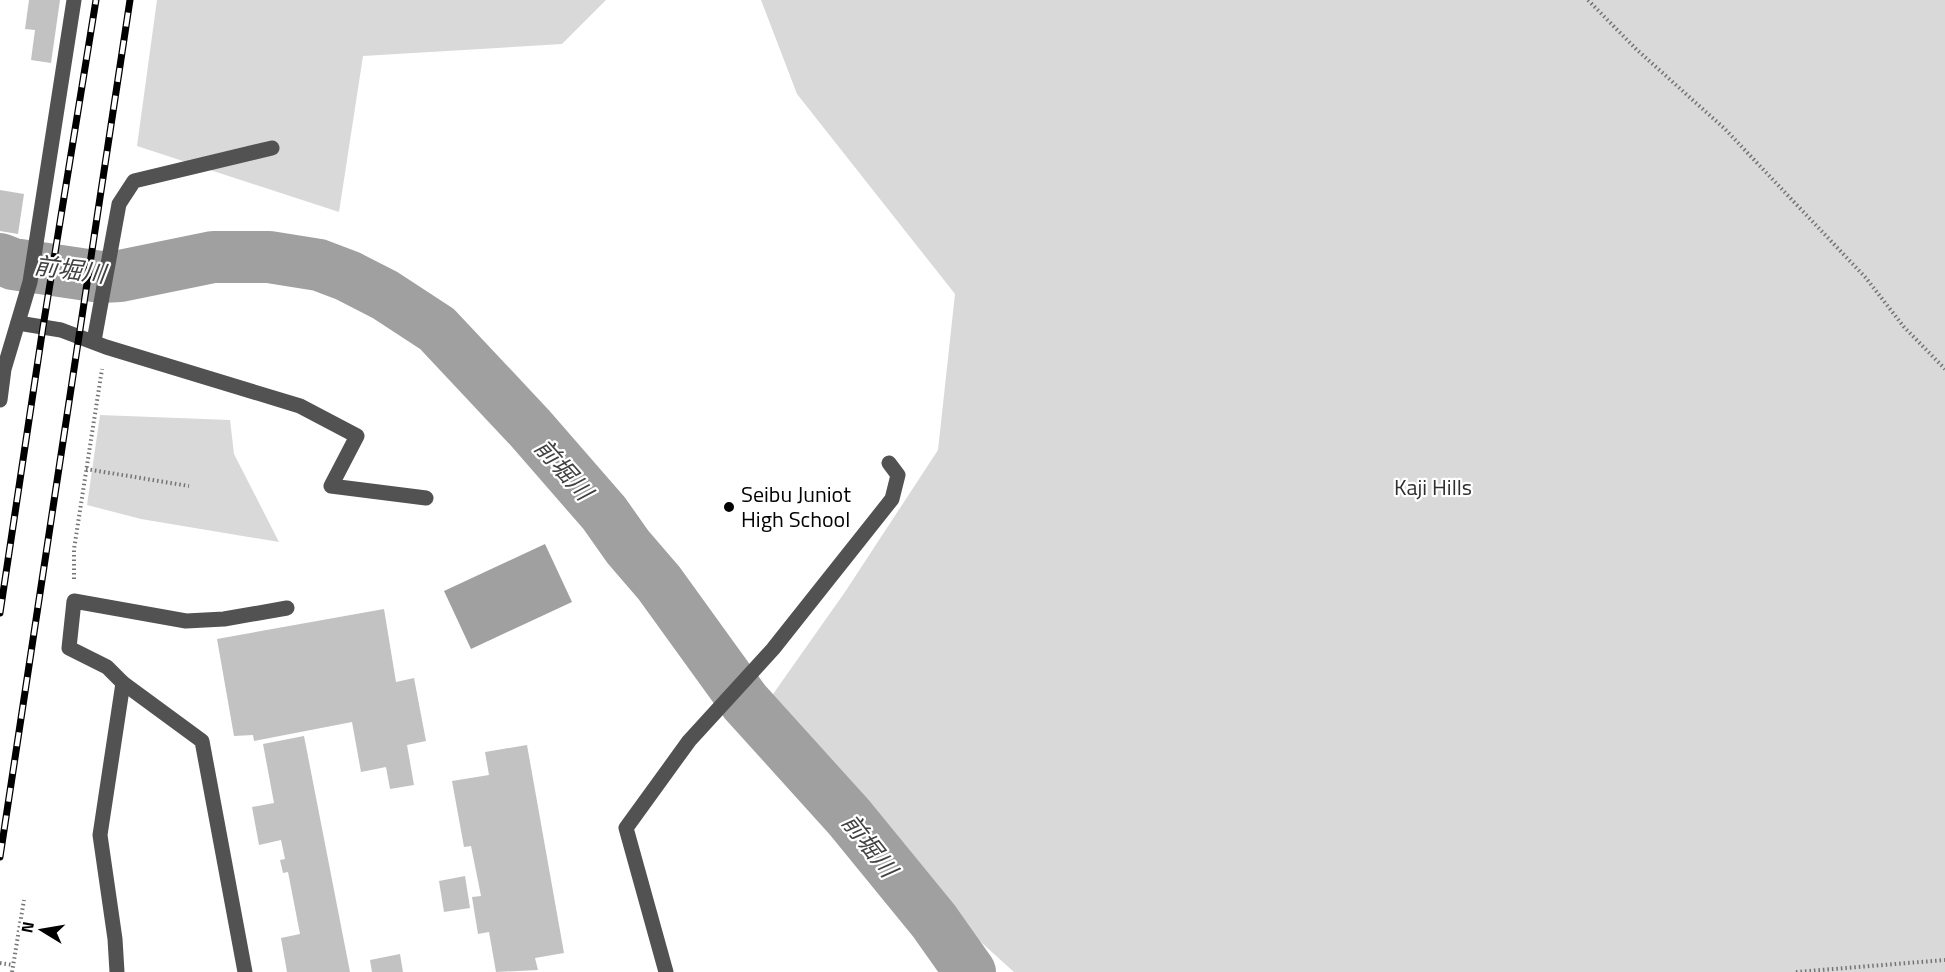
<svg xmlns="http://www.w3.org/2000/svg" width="1945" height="972" viewBox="0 0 1945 972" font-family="'Titillium Web','Noto Sans JP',sans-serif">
<rect width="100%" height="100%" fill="#fff"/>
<!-- green -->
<g fill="#d9d9d9">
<polygon points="157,0 606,0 562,44 363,56 339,212 137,146"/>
<polygon points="761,0 1945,0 1945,972 1014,972 747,731 845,592 938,450 955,294 797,94"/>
<polygon points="100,415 230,420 234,454 279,542 141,519 87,505"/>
</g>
<!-- water -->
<polygon fill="#a0a0a0" points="545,544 572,602 471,649 444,591"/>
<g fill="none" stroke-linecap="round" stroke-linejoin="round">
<!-- river -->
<polyline stroke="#a0a0a0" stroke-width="52" points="0,259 13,264 101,277 120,276 213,257 269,257 319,265 348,276 385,295 437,329 530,428 604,513 628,547 659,583 745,702 849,817 934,921 970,972"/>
</g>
<!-- building -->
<g fill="#c2c2c2">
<polygon points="29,0 60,0 51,63 31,60 35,30 25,29"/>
<polygon points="0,190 24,194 18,234 0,231"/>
<polygon points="384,609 396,682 414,678 426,741 407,745 414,785 390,789 386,767 361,772 352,722 254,741 253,735 234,736 217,639"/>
<polygon points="304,736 350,972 287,972 281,938 300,934 288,872 283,873 280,860 285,859 281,840 259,845 252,807 274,803 263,744"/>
<polygon points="527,745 564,953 535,958 538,970 496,972 489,932 478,934 472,897 481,896 471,846 464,847 452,781 489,775 485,752"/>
<polygon points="465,876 470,908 444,912 439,881"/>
<polygon points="400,954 403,972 372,972 370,960"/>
</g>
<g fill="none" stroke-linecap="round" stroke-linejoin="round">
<!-- path -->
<g stroke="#747474" stroke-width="4" stroke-dasharray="1.5 3" stroke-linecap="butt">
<polyline points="1588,0 1637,50 1724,128 1866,278 1904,327 1945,369"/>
<polyline points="86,469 189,486"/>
<polyline points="74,579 74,549 102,369"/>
<polyline points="0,963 13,965"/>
<polyline points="12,972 24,900"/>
<polyline points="1796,972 1945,960"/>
</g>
<!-- minor -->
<g stroke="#525252" stroke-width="15">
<polyline points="18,323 61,330 106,347 300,406 357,436 331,486 426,498"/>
<polyline points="94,341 119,204 134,181 272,148"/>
<polyline points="0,400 4,369 30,282 74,0"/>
<polyline points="117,972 115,939 100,835 123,683"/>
<polyline points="245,972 202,741 123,683 107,667 69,648 74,601 186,621 224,619 287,608"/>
<polyline points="666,972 626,828 689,741 773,649 892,499 898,475 889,463"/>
</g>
<!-- rail casing -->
<g stroke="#000" stroke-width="7">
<g id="rail">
<polyline points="0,613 43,327 96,0"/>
<polyline points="0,857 130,0"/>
</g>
</g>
<!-- rail -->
<use href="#rail" stroke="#fff" stroke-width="4.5" stroke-dasharray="14" stroke-linecap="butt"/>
</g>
<!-- markers -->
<circle fill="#000" stroke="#fff" stroke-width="2" cx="729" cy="507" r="6"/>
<g text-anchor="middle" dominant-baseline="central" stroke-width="4.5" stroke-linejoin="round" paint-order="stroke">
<!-- park labels -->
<g font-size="22" fill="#303030" stroke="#fff">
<text x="1433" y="487">Kaji Hills</text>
</g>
<!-- poi labels -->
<g font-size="22" fill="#000" stroke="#fff" text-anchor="start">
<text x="741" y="494">Seibu Juniot<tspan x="741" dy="25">High School</tspan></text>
</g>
<!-- water labels -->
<g font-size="24" font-style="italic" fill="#414141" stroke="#fff">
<text transform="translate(70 269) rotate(7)">前堀川</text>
<text transform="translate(564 469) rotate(48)">前堀川</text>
<text transform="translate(870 845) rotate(52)">前堀川</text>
</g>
</g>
<!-- north arrow -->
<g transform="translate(42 930) rotate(281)" stroke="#ffffff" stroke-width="4.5" paint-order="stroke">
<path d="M0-4.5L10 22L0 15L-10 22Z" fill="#000000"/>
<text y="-9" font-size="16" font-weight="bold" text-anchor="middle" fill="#000000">N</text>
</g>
</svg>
